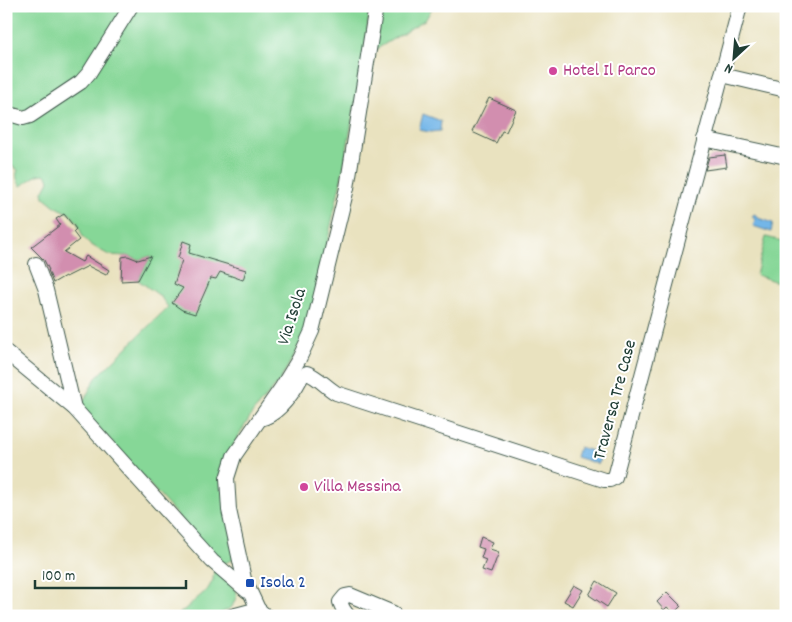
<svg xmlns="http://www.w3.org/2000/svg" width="792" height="622" viewBox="0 0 792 622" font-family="Dekko,sans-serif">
<rect width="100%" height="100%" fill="#fff"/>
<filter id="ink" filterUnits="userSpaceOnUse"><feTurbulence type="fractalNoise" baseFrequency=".02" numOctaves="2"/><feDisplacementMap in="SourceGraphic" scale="10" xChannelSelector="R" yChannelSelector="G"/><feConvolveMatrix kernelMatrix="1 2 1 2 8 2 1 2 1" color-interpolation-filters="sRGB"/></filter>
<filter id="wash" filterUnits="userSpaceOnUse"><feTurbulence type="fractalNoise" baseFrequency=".0096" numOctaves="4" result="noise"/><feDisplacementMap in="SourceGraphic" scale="20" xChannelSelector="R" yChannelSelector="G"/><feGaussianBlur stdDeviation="1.12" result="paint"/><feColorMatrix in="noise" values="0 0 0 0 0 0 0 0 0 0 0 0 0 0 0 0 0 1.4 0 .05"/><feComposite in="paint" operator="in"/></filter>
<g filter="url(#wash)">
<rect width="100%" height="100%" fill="#e9e2bf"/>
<!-- green -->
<g fill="#86d797" stroke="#528a66">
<polygon points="6,6 127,6 84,74 27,112 6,108"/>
<path d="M135,6H370L364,55L343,171L308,330L279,382L253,412L228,454L234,559L225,563L219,562L80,407L96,378L168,307L160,296L138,280L151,256L138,260L128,256L109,255L98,249L90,244L83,237L77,222L70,214L55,206L44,197L43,192L49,181L48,177L44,174L37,175L21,186C17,182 15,175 18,170L12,166H6V118L14,120L80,87Z"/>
<polygon points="381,6 433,6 426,19 375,50"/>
<polygon points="766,237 786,242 786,285 756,275"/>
<polygon points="214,568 234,588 237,595 232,607 218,615 177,616 208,589 213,580"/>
</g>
<!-- water -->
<g fill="#73b6e8" stroke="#497a8e">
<polygon points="423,114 441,121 440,131 430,132 419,130"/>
<polygon points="754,214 758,216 758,218 773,223 771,232 753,226 755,220 752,216"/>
<polygon points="579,447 601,454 598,464 576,457"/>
</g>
<g id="blocks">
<!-- building -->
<g fill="#d28eaf">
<polygon points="489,98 516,110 506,132 502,131 496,143 472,132"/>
<polygon points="725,155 727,167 705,170 709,157"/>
<polygon points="64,214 76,229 73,232 79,240 64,252 82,262 86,256 109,270 106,275 88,266 66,277 65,276 53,283 48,270 49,270 44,260 31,247 60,225 56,219"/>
<polygon points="183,241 191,244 189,253 246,270 243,280 220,272 216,279 211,278 195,314 182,310 172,303 183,288 174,284 182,260 178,258"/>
<polygon points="128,256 138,260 151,256 138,280 121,281 122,257"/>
<polygon points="481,537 493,542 490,549 499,552 491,573 482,570 486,560 481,558 484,549 478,547"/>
<polygon points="597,581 616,593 607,607 589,595"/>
<polygon points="574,585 583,590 573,606 564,601"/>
<polygon points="667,592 681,606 674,613 667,607 664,610 657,602"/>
</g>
</g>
</g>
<g filter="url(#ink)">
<use href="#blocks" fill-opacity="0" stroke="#3d5649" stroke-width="1"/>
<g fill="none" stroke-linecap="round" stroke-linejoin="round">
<!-- minor casing -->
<g stroke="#3d5649" stroke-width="16">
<g id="minor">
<polyline points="722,75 786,90"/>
<polyline points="6,113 23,118 30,116 81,82 89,73 131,6"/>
<polyline points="704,139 786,157"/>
<polyline points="36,264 46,290 74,408"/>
<polyline points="6,352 74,408 212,561 247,591"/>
<path d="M260,419C279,415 293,393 302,376L307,373C318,377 326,387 336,393L604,480H610L615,477L740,6"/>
<polyline points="232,616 258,609"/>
<polyline points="266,616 258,609 244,579 229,510 227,478 234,456 282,387 299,359 312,331 347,188 376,6"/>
<polyline points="348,616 343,609 340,602 345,596 350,595 393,613"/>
</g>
</g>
<!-- minor -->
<use href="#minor" stroke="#fff" stroke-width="14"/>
</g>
</g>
<!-- markers -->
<g fill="#d1479c" stroke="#fff" stroke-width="2">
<circle cx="553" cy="71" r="5"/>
<circle cx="304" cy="487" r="5"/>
</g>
<rect fill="#1a4fb4" stroke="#fff" stroke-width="2" x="245" y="578" width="10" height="10" rx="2.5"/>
<g text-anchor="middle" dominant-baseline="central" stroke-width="4" stroke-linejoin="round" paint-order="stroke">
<!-- hotel labels -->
<g font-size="18" fill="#b23c85" stroke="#fff" text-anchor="start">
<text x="563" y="71">Hotel Il Parco</text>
<text x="314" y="487">Villa Messina</text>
</g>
<!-- street labels -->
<g font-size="18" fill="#1f3d34" stroke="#fff">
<text transform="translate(293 317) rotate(-72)">Via Isola</text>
<text transform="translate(616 400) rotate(-75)">Traversa Tre Case</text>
</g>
<!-- transit labels -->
<g font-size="18" fill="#164399" stroke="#fff" text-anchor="start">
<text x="260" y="583">Isola 2</text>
</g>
</g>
<!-- margin -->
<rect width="792" height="622" fill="none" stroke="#fff" stroke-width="25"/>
<!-- north arrow -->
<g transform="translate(734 58) rotate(206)" stroke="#ffffff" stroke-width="4" paint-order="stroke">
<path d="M0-4L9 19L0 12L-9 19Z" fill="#1f3d34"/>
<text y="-8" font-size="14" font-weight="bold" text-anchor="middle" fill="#1f3d34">N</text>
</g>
<!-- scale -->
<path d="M35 580v8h151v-8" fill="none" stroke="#1f3d34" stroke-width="2.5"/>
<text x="42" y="580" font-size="15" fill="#1f3d34" stroke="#ffffff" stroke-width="4" paint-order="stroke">100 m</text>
</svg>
